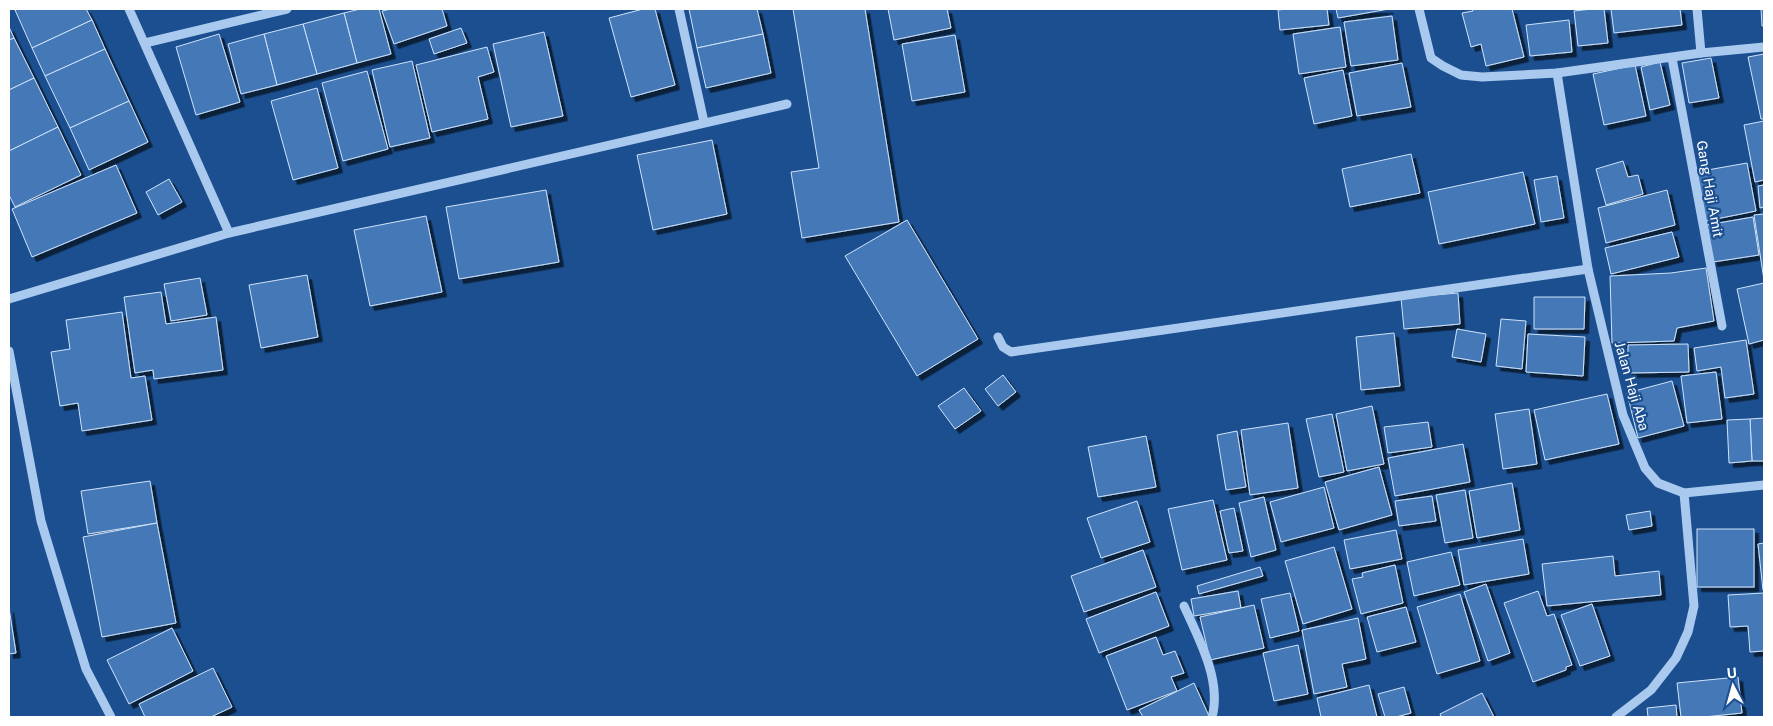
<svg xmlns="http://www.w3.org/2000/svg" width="1773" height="726" viewBox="0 0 1773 726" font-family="'Public Sans',sans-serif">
<defs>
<filter id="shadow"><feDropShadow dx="4.5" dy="4.5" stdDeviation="0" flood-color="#0009"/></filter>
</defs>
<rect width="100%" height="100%" fill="#1b4f8f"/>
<!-- building -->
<g fill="#4478b7" stroke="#cfe3fa" filter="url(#shadow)">
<polygon points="18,9 86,9 92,20 32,48 15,10"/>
<polygon points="360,9 379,9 391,54 357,63 344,13"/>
<polygon points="391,9 442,9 447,26 394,44 382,11"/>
<polygon points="643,9 655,9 675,85 631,97 609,18"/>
<polygon points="689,9 757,9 763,34 697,48"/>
<polygon points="793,9 865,9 899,222 802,238 791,172 819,168"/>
<polygon points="888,9 947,9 951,28 894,40"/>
<polygon points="1288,9 1327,9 1329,25 1280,30 1278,10"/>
<polygon points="1336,9 1389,9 1338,18"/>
<polygon points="1472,9 1512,9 1524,57 1486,66 1481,44 1471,47 1462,13 1473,11"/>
<polygon points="1592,9 1604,9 1608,43 1578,46 1574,11"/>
<polygon points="1611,9 1680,9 1682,25 1614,33"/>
<polygon points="1761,9 1764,9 1764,26 1762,26"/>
<polygon points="344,13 357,63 317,74 303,24"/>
<polygon points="1392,16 1398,60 1351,66 1344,22"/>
<polygon points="92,20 105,49 45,76 32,48"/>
<polygon points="1569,20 1572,52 1530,56 1526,25"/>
<polygon points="303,24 317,74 277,85 264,34"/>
<polygon points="9,27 14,38 9,40"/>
<polygon points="1340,27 1346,67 1299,74 1293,34"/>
<polygon points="461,28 467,43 434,54 429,39"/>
<polygon points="544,32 563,116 511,127 493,44"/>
<polygon points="219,34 240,102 196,115 176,47"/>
<polygon points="264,34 277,85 241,94 228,44"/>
<polygon points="763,34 771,73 706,88 697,48"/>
<polygon points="955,35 965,92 912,101 902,44"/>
<polygon points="14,38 34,78 9,90 9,40"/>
<polygon points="487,47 494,72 478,77 488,119 432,132 416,65"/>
<polygon points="105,49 129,101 70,128 45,76"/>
<polygon points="1764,54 1764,119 1761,119 1748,57"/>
<polygon points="1711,58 1719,98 1689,103 1682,63"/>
<polygon points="412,61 430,138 390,147 372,70"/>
<polygon points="1660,62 1670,105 1650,110 1641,67"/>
<polygon points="1402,63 1411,107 1357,116 1349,73"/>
<polygon points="1635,65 1646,116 1604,125 1593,74"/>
<polygon points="1343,70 1352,116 1314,124 1304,78"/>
<polygon points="367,71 388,149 343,161 322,83"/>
<polygon points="34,78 58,127 9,151 9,90"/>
<polygon points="317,88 338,168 293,180 271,101"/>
<polygon points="129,101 148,142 89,170 70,128"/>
<polygon points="1764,121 1764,180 1755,182 1744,125"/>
<polygon points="58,127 81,175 15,207 9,195 9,151"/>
<polygon points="712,140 727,214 653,230 637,155"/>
<polygon points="1411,154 1420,193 1350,207 1342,169"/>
<polygon points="1623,161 1628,177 1638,175 1643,194 1606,205 1596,169"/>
<polygon points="1747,163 1756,211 1706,221 1696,172"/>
<polygon points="116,165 137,213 32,257 12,209"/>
<polygon points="1523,172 1535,224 1439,244 1428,192"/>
<polygon points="1557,176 1564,218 1541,222 1534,180"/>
<polygon points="169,179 182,202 158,215 146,192"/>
<polygon points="1764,185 1764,207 1760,208 1758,186"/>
<polygon points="546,190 559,262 459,279 446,207"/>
<polygon points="1667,190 1675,225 1606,243 1598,208"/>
<polygon points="1764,214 1764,280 1754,215"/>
<polygon points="426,216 442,292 370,306 354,230"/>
<polygon points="1753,217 1759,255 1713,262 1707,225"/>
<polygon points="907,220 978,339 917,376 845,256"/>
<polygon points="1672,232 1679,257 1611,274 1605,248"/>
<polygon points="1706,268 1714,321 1677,328 1674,341 1612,343 1610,276 1671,273"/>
<polygon points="307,275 318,337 261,348 249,285"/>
<polygon points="200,278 207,315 171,321 164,284"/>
<polygon points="1764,283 1764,340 1749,344 1737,289"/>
<polygon points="161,292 166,324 216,317 223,370 154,379 153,370 135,373 124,297"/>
<polygon points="1458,293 1460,324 1404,329 1401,298"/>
<polygon points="1534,297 1585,297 1584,329 1534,329"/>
<polygon points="122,312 131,378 145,376 152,420 82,431 78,403 60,406 51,352 70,349 66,320"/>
<polygon points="1501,319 1526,321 1522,369 1496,366"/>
<polygon points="1457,329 1486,334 1481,362 1452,357"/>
<polygon points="1394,333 1400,386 1361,390 1356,337"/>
<polygon points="1528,334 1585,337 1583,376 1526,372"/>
<polygon points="1746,340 1754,394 1725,398 1721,367 1697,371 1694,348"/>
<polygon points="1688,344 1689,372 1628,373 1628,345"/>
<polygon points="1716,372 1722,419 1687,423 1681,376"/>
<polygon points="1003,375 1016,392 998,406 985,389"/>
<polygon points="1672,381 1684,426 1638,438 1627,393"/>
<polygon points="964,388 981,411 955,429 938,406"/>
<polygon points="1607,394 1619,444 1545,460 1534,410"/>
<polygon points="1372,406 1384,464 1347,471 1336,414"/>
<polygon points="1529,409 1537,464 1503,469 1495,414"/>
<polygon points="1332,414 1344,472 1319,477 1306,419"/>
<polygon points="1764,418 1764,461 1752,461 1750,419"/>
<polygon points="1750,419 1752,461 1729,463 1727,420"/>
<polygon points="1428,422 1432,447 1388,453 1384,427"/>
<polygon points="1288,423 1298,488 1250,495 1241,430"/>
<polygon points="1237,431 1246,487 1226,490 1217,435"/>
<polygon points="1146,436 1156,487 1098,497 1088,447"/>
<polygon points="1463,444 1470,482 1395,496 1388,458"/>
<polygon points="1379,467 1392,515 1339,530 1325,482"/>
<polygon points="150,481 157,523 88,534 81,491"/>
<polygon points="1512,483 1520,530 1477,538 1469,491"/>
<polygon points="1324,487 1334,528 1281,542 1270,502"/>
<polygon points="1465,490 1473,538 1445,543 1436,495"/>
<polygon points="1432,496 1436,521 1399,526 1395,501"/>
<polygon points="1264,497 1276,550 1251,557 1239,503"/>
<polygon points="1213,500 1227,560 1182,570 1168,509"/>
<polygon points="1137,501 1150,542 1101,558 1087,518"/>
<polygon points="1234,508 1243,551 1229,553 1220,511"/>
<polygon points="1650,511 1652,526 1629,530 1626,515"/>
<polygon points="157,523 176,623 102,637 83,537"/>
<rect x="1697" y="529" width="57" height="58"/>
<polygon points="1396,530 1402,559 1350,569 1344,540"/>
<polygon points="1523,539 1529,574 1464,585 1458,550"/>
<polygon points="1764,543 1764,590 1763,590 1758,544"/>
<polygon points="1334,547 1352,609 1303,624 1285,561"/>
<polygon points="1143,550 1156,587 1084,612 1071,576"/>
<polygon points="1451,552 1460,585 1414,596 1407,562"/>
<polygon points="1613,556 1615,576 1659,571 1661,595 1547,606 1542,564"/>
<polygon points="1395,565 1403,603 1361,614 1352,579 1363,577 1362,573"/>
<polygon points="1260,567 1263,576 1199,594 1197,586"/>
<polygon points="1486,584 1510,653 1488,661 1464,592"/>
<polygon points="1238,591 1241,608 1194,616 1191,599"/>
<polygon points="1538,591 1547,616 1554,614 1572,665 1566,667 1566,670 1533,682 1504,603"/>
<polygon points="1156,592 1169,626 1099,653 1086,619"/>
<polygon points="1290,593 1299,631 1270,638 1261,599"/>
<polygon points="1764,593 1764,651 1750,652 1748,626 1730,627 1728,595"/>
<polygon points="1460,594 1480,661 1437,674 1417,607"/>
<polygon points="1592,604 1610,656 1580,666 1561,615"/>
<polygon points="1254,605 1264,648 1210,660 1200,617"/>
<polygon points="1406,607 1416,642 1377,652 1367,617"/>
<polygon points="9,608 16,653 9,654"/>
<polygon points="1358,618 1366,659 1342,664 1347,687 1314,694 1302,630"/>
<polygon points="172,628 193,671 129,704 107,660"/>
<polygon points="1156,637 1163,655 1175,651 1184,673 1171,677 1177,691 1127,710 1106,656"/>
<polygon points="1298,645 1308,694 1274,701 1263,653"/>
<polygon points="213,668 232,707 211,717 145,717 139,704"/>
<polygon points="1738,677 1742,713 1704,717 1681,717 1677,683"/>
<polygon points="1194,683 1209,716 1206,717 1143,717 1139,710"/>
<polygon points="1369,685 1377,717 1321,717 1317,698"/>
<polygon points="1404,687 1411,713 1396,717 1385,717 1378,694"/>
<polygon points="1482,693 1494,717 1441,717 1440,714"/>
<polygon points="1676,705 1677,717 1648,717 1647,708"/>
</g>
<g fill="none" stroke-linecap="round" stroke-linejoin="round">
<!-- minor -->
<g stroke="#a9c9ee" stroke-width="9">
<polyline points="129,9 229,233"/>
<polyline points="679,9 704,122"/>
<polyline points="1419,9 1431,58 1443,66 1461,75 1482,77 1557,73 1701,53 1764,47"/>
<polyline points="1697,9 1701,53"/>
<polyline points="145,43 287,9"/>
<polyline points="1672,58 1722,326"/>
<polyline points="1557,73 1588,269 1623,415 1645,468 1658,483 1684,493 1764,485"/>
<polyline points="9,299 229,233 787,104"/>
<polyline points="998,337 1003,347 1011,352 1588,269"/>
<polyline points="9,351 41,521 86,669 111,717"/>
<path d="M1184,606C1199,639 1222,681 1212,717"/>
<polyline points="1616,717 1651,690 1676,658 1688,632 1694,606 1684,493"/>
</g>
</g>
<g text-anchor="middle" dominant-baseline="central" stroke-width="4.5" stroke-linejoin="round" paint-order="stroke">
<!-- street labels -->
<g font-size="14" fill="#fff" stroke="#1b4f8f">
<text transform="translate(1710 189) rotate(80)">Gang Haji Amit</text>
<text transform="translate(1632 386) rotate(74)">Jalan Haji Aba</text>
</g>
</g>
<!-- border -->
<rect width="1773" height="726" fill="none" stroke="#ffffff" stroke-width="20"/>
<!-- north arrow -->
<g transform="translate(1733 686) rotate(354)" stroke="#1b4f8f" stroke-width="4" paint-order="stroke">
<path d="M0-4L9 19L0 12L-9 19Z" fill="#ffffff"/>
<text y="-8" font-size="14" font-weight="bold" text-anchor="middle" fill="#ffffff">U</text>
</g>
</svg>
